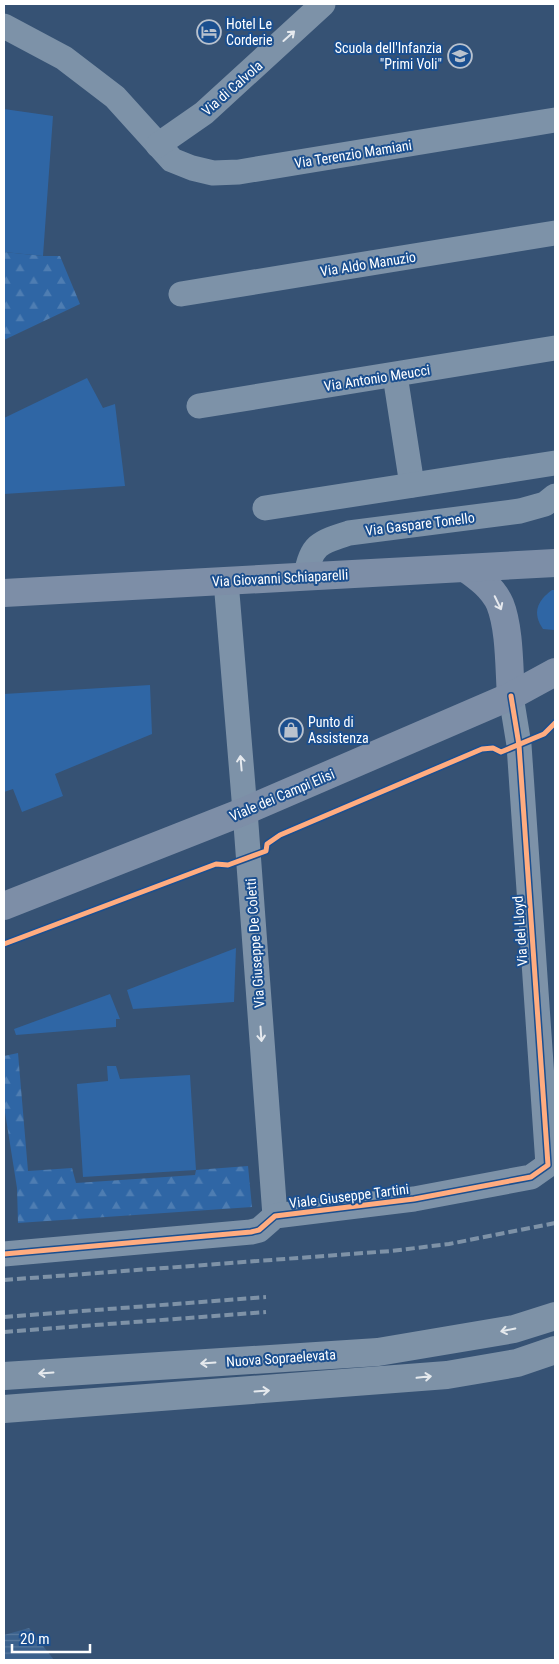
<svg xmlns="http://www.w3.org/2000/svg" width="559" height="1664" viewBox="0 0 559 1664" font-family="'Roboto Condensed',sans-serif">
<defs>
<pattern id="forest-firs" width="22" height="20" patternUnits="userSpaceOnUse" patternTransform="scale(1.25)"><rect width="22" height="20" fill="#2f66a5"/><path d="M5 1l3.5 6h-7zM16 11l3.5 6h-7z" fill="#4e7db2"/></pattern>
<pattern id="water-rules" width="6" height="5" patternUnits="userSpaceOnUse" patternTransform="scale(1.25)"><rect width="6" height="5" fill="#3b618d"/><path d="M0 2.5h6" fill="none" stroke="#58799e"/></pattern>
</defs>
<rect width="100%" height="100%" fill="#365274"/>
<!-- green -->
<g fill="#2f66a5">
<polygon points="4,109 53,116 43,256 4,252"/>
<polygon points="87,378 103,408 115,404 125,486 4,494 4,418"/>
<path d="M552,590H555L554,630L543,629C532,613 537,601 552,590Z"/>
<polygon points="150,685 152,734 55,774 63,796 22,812 13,789 4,792 4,694"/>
<polygon points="236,948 234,1002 133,1009 127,990"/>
<polygon points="110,994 120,1019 116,1019 116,1027 16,1035 14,1029"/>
<polygon points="107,1066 116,1066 120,1079 190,1075 196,1170 83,1177 77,1084 108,1081"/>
</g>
<!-- forest -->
<g fill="url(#forest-firs)">
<polygon points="4,252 43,256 60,256 80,304 4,340"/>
<polygon points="18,1053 28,1171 72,1168 76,1183 195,1175 196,1170 248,1166 252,1207 18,1223 17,1188 4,1106 4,1056"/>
</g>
<!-- water -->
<polygon fill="url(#water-rules)" points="29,1628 54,1660 4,1660 4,1635"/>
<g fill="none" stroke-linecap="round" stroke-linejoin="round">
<!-- minor -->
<g stroke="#7d92a8" stroke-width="25">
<polyline points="4,26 64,58 115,97 172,160 192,168 213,173 239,172 555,120"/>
<polyline points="158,145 204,113 323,4"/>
<polyline points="181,294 555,233"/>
<polyline points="395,375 412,485"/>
<polyline points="199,406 555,348"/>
<polyline points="265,508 555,463"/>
<path d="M306,577C310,545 320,542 349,533L520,511L545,504L555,496"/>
<polyline points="226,581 245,811 275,1216"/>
<polyline points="4,1254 251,1232 259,1230 275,1216 414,1199 531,1177 548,1165 519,745 511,696"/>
</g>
<!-- major -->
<g stroke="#7d8ea7" stroke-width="28">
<path d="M465,568C478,577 493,588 500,604C510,629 509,669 511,696"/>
<polyline points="4,593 555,563"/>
<polyline points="4,906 245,811 511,696 555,672"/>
</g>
<!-- highway -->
<g stroke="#7e92a7" stroke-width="28">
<polyline points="4,1376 378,1352 514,1329 555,1316"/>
<polyline points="4,1409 447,1375 517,1363 555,1350"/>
</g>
<!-- rail -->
<g stroke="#7e92a7" stroke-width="4" stroke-dasharray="9 4" stroke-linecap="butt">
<polyline points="4,1280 391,1251 449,1244 555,1223"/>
<polyline points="4,1317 266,1297"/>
<polyline points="4,1332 266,1312"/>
</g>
<!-- cycleway casing -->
<g stroke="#1b4f8f" stroke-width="8">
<g id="cycleway">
<polyline points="4,944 216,864 228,865 266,851 267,844 280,835 482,749 493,748 501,752 544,734 555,723"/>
<polyline points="4,1254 251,1232 259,1230 275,1216 414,1199 531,1177 548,1165 519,745 511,696"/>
</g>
</g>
<!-- cycleway -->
<use href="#cycleway" stroke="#ffac80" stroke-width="5"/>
</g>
<!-- one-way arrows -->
<defs><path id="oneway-shaft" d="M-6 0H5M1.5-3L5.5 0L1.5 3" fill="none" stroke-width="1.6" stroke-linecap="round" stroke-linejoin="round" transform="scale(1.25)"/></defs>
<g stroke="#e5e9ee">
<use href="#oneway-shaft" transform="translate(289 36) rotate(-42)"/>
<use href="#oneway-shaft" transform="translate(241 763) rotate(-95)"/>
<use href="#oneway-shaft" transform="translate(261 1034) rotate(86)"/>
</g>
<use stroke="#e5e8ed" href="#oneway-shaft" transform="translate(498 603) rotate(64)"/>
<g stroke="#e5e9ed">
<use href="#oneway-shaft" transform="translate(508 1330) rotate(168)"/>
<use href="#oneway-shaft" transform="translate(208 1363) rotate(176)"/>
<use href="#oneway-shaft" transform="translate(46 1373) rotate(176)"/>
<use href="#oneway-shaft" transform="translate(424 1377) rotate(-6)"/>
<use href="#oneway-shaft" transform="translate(262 1391) rotate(-4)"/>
</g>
<!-- icons -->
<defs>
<g id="hotel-ring" transform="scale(1.25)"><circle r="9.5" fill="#1b4f8f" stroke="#b9c2ce" stroke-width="1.5"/><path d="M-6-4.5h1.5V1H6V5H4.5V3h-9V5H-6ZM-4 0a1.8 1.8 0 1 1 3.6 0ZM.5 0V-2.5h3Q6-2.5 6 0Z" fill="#b9c2ce"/></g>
<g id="school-ring" transform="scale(1.25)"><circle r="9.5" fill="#1b4f8f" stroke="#b9c2ce" stroke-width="1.5"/><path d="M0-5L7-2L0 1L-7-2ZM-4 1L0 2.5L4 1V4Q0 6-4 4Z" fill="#b9c2ce"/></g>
<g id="shop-ring" transform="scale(1.25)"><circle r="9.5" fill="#1b4f8f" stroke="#b9c2ce" stroke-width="1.5"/><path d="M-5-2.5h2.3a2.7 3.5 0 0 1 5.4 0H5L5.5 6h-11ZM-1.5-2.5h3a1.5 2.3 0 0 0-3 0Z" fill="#b9c2ce"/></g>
</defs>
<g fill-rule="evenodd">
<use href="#hotel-ring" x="209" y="32"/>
<use href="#school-ring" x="460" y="56"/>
<use href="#shop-ring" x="291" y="730"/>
</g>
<g text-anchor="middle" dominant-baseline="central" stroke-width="4" stroke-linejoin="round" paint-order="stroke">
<!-- poi labels -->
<g font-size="14" fill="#fff" stroke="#1b4f8f" text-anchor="start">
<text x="226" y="24">Hotel Le<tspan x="226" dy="16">Corderie</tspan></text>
<text x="442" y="48" text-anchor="end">Scuola dell'Infanzia<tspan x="442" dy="16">"Primi Voli"</tspan></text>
<text x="308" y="722">Punto di<tspan x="308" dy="16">Assistenza</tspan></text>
</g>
<!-- street labels -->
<g font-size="14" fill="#fff" stroke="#1b4f8f">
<text transform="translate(232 88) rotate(-41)">Via di Calvola</text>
<text transform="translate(353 154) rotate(-9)">Via Terenzio Mamiani</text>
<text transform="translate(368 264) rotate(-9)">Via Aldo Manuzio</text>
<text transform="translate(377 378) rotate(-9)">Via Antonio Meucci</text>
<text transform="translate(420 524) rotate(-7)">Via Gaspare Tonello</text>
<text transform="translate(280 578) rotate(-3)">Via Giovanni Schiaparelli</text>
<text transform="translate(282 795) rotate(-23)">Viale dei Campi Elisi</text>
<text transform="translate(520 931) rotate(-94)">Via del Lloyd</text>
<text transform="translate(255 943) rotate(-94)">Via Giuseppe De Coletti</text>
<text transform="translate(349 1196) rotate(-7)">Viale Giuseppe Tartini</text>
<text transform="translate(281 1358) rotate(-4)">Nuova Sopraelevata</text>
</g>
</g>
<!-- border -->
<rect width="559" height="1664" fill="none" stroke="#ffffff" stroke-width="10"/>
<!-- scale -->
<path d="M12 1644v8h78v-8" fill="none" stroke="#ffffff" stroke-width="2.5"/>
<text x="20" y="1644" font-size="15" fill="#ffffff" stroke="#1b4f8f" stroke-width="4" paint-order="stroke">20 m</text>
</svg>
